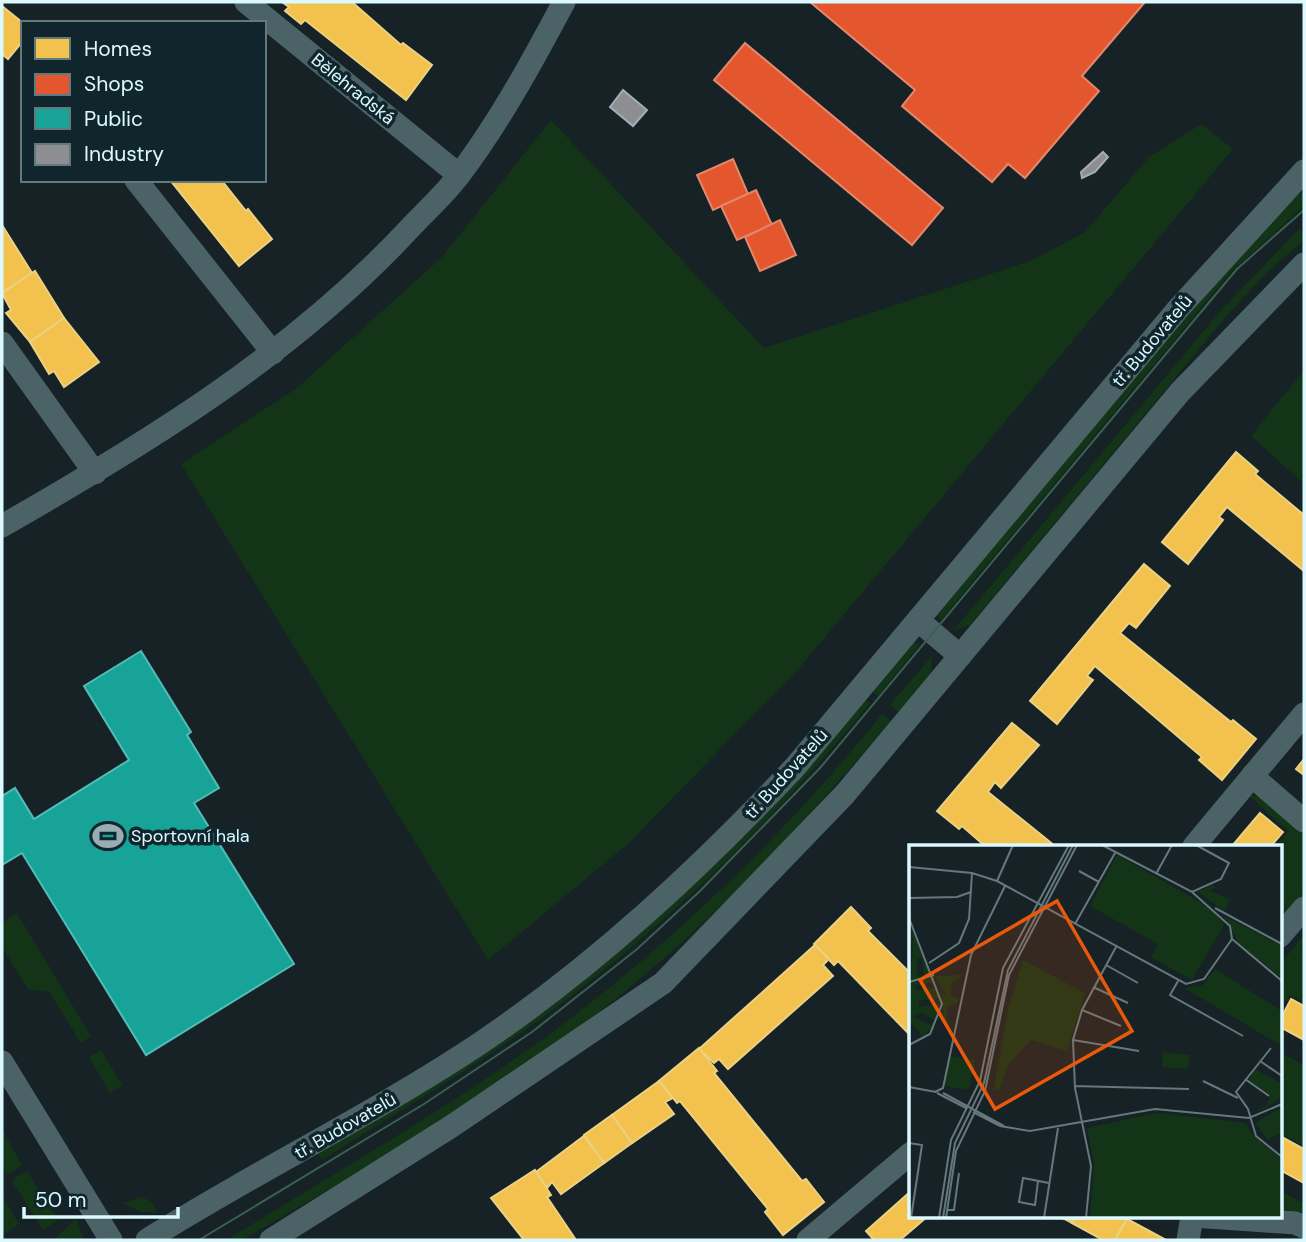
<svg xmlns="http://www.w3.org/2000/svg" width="1306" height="1242" viewBox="0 0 1306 1242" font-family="'DM Sans',sans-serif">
<rect width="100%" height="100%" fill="#162226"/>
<!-- green -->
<g fill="#133416">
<polygon points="551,120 764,348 1030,261 1085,232 1149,157 1201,124 1233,149 801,666 629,843 488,960 181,464 297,388 442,257"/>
<polygon points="1304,191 1304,206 1231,272 941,620 936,613 1090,422 1281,209"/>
<polygon points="1300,228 1304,240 1265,274 1224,319 970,625 954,630 1221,310"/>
<polygon points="1304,370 1304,484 1251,436"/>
<polygon points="914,642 920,644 878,696 869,689"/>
<polygon points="932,656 931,673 899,712 890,705"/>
<path d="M863,697L870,703C769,826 657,935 528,1028C462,1075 391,1116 322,1160L316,1150L522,1018Z"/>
<path d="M882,714L891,721C801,826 705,931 595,1015C486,1099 361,1171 242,1240H226C348,1165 476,1093 589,1004C698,918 795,822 882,714Z"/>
<polygon points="1249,796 1261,796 1304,828 1304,893 1280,919 1280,846 1276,846 1288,831"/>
<polygon points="17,913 91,1036 81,1043 49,992 28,989 2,947 2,923"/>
<polygon points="1304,934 1304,1002 1290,995 1287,1002 1280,998 1280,965"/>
<polygon points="101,1050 122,1085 110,1093 89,1057"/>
<polygon points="1280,1052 1304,1065 1304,1146 1280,1133"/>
<polygon points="2,1129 22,1165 7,1175 2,1166"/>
<polygon points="27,1171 58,1220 43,1230 13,1183 14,1178"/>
<polygon points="1280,1191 1304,1203 1304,1220 1280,1216"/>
<polygon points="2,1195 19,1224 5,1234 2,1230"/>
<polygon points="142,1197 152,1202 158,1213 141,1212 123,1203"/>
<polygon points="76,1218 84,1240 53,1240"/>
</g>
<!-- homes -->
<g fill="#f2c14e" stroke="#ebd283" stroke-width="2">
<polygon points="282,2 352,2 401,45 403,43 432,65 406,100 305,20 301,24 285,11 289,7"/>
<polygon points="2,6 23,23 23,41 8,59 2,54"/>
<polygon points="170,180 226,180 223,182 246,211 248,209 272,239 239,266"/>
<polygon points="2,225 32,273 2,293"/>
<polygon points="35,271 64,318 30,342 6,313 11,310 2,293"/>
<polygon points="64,318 99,362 64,387 54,371 49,374 30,342"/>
<polygon points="1236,452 1258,471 1255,474 1304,515 1304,571 1227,507 1219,517 1223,520 1188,564 1162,542"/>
<polygon points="1144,564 1170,586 1136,628 1129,623 1120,633 1231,722 1233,720 1256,739 1222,780 1199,760 1202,757 1095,666 1087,676 1093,680 1057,724 1030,701"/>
<polygon points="1012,723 1039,745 1001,788 995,782 988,792 1055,846 985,846 962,826 959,829 937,811"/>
<polygon points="1304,759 1304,775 1296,769"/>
<polygon points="1260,813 1283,832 1271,846 1232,846"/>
<polygon points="851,907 871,928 868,931 911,974 911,1036 838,961 834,965 814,944"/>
<polygon points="815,945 829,959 823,965 833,976 728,1069 719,1059 714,1063 699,1049"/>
<polygon points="1291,999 1304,1006 1304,1040 1280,1027 1280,1020"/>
<polygon points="699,1048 717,1071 714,1073 802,1181 806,1179 824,1202 783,1235 765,1212 768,1209 680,1101 677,1103 659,1081"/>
<polygon points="659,1081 673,1098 665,1102 674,1114 632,1143 612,1115"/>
<polygon points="612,1115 632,1143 604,1163 584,1135"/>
<polygon points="584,1136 604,1163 561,1194 552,1182 547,1188 536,1172"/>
<polygon points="1280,1136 1304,1149 1304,1183 1280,1170"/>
<polygon points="535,1170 551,1195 547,1197 576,1240 524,1240 491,1198"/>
<polygon points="911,1191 911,1216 928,1216 900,1240 874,1240 866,1231"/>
<polygon points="1059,1216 1076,1216 1072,1223"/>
<polygon points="1076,1216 1122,1216 1127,1219 1115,1240 1103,1240 1072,1223"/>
<polygon points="1127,1219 1166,1240 1115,1240"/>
</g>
<!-- shops -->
<g fill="#e4572e" stroke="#e1886d" stroke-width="2">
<polygon points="810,2 1145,2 1082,76 1099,91 1025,178 1008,164 992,182 902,106 915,90"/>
<polygon points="745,43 943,208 912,245 714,80"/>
<polygon points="733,159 748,194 713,210 697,175"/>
<polygon points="756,190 772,225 737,240 721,206"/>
<polygon points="780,220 796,255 760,271 745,237"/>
</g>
<!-- public -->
<polygon fill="#17a398" stroke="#52bdb7" stroke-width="2" points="141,651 191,732 187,735 219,788 194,803 294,964 146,1055 22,853 2,865 2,796 15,788 34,819 129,760 84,686"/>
<!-- industry -->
<g fill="#8d8d92" stroke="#a4adb3" stroke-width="2">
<polygon points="623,90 647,110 633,126 610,107"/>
<polygon points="1103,152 1108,157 1095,172 1082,178 1081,172"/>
</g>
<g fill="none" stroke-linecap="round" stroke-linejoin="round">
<!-- minor -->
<g stroke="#4b6367" stroke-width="23">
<polyline points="246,2 459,175"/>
<polyline points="136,180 273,353"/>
<polyline points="2,343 95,473"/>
<path d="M2,526C149,442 294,353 410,228C427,210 446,193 460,174C500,121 533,60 564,2"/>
<polyline points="919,621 960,656"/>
<polyline points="1252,776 1304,821"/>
<polyline points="1194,846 1304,714"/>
<polyline points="1280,936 1304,908"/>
<polyline points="2,1062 111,1240"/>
<polyline points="1193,1216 1295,1223 1304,1227"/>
<path d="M147,1240C255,1172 370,1116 476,1046C594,967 698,870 795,767L1178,309L1304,171"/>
<polyline points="271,1240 452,1126 663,983 845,794 1180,392 1304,264"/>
<polyline points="808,1240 911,1153"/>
<polyline points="1188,1240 1192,1216"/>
</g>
<!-- tram -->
<polyline stroke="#3b6050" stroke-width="2" points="199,1240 424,1104 532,1032 636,950 700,891 820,768 1237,269 1304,210"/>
</g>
<!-- icons -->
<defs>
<g id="stadium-bare" transform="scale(2.415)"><path d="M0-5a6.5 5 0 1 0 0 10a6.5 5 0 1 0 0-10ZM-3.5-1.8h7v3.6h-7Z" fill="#96aeb3" stroke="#10262c" stroke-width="2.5" paint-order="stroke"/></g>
</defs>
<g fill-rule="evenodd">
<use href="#stadium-bare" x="108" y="836"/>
</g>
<g text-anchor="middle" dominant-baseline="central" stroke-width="7" stroke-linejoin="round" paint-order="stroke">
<!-- street labels -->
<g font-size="18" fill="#dbf9ff" stroke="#10262c">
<text transform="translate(353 89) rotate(39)">Bělehradská</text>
<text transform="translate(1152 341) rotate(-50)">tř. Budovatelů</text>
<text transform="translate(786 774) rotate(-48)">tř. Budovatelů</text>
<text transform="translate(345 1126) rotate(-30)">tř. Budovatelů</text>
</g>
<!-- poi labels -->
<g font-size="18" fill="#dbf9ff" stroke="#10262c" text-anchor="start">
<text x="131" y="836">Sportovní hala</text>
</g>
</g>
<!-- overview -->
<g transform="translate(909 845)">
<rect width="373" height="373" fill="#162226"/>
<path d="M208,10L300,62L315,80L283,135L242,112L249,99L181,61ZM304,39L307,43L300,45L321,55L315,66L289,47ZM315,71L373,101V133L330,99ZM4,88L21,129L15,131L13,113H8V130L13,133L2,135L4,93L0,91ZM114,115L176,148L158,206L122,195L99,220L90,245L85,244L99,164ZM306,124L373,166V201L275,143L294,140ZM54,130L43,138L42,151L49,153L48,158L38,162V176L44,178L35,177L32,145L37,150L26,131ZM23,133L25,137L6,141L7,145L27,143L31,153L9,156L10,162L31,158L27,176L12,167L4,172L24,181L14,192L0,176V138ZM254,207L281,210L279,224L253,222ZM41,211L66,215L60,245L35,241ZM346,224L373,239V252L355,264L342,268L358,260L361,251L339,236ZM373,262V287L359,295L346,278ZM247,268L337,278L343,289L373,314V373H181L185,319L178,283Z" fill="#133416"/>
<path fill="none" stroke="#65787d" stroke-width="2" d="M193,0L283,47L312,34L320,18L287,0M0,22L63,28L88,36L277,139L295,134L323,94M170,26L190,37M247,29L263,0M88,36L104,0M283,47L321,81L323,94M0,53L48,52L62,47M306,63L373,99M0,73L33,159L21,189L0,200M166,79L206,8M323,94L373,136M20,118L50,98L60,74L63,28M197,120L229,138M269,136L261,150L334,191M0,137L25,130M184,142L219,158M173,165L212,181M164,195L230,206M362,203L327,247L339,264L347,291L373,312M351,216L373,231M336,234L360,251M294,236L329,253M165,241L280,244M0,242L27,247M26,247L34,243L62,110L96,41M28,248L57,263M34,248L95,281M64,267L91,281L121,286L246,264L340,273L373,259M0,298L13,300L2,373M129,336L126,360L110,357L114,333L140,338M38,365H45L50,328M30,373L42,295L71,236L94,123L160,0M34,373L46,298L75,238L99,125L164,0M37,373L47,306L76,246L100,130L168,0M135,373L149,283M177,373L182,321L166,243L164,195L173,165L207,102"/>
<path fill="#e8590c" fill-opacity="0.15" stroke="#e8590c" stroke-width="3.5" d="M148,56L223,186L86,264L11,135Z"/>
<rect width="373" height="373" fill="none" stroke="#dbf9ff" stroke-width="3.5"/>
</g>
<!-- border -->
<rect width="1306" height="1242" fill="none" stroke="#dbf9ff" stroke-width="7"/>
<!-- legend -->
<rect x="21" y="21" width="245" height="161" fill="#10262c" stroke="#617a80" stroke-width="2"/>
<rect x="35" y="38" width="35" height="21" fill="#f2c14e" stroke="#617a80" stroke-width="2"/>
<text x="84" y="56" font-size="21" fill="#dbf9ff">Homes</text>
<rect x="35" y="74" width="35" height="21" fill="#e4572e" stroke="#617a80" stroke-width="2"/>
<text x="84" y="91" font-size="21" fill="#dbf9ff">Shops</text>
<rect x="35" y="108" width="35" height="21" fill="#17a398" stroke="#617a80" stroke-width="2"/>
<text x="84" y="126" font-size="21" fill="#dbf9ff">Public</text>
<rect x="35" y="144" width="35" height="21" fill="#8d8d92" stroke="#617a80" stroke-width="2"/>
<text x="84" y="161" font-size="21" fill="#dbf9ff">Industry</text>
<!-- scale -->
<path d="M24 1207v10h154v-10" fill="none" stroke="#dbf9ff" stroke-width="3.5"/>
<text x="35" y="1207" font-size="21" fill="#dbf9ff" stroke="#10262c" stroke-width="5" paint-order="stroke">50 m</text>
</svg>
